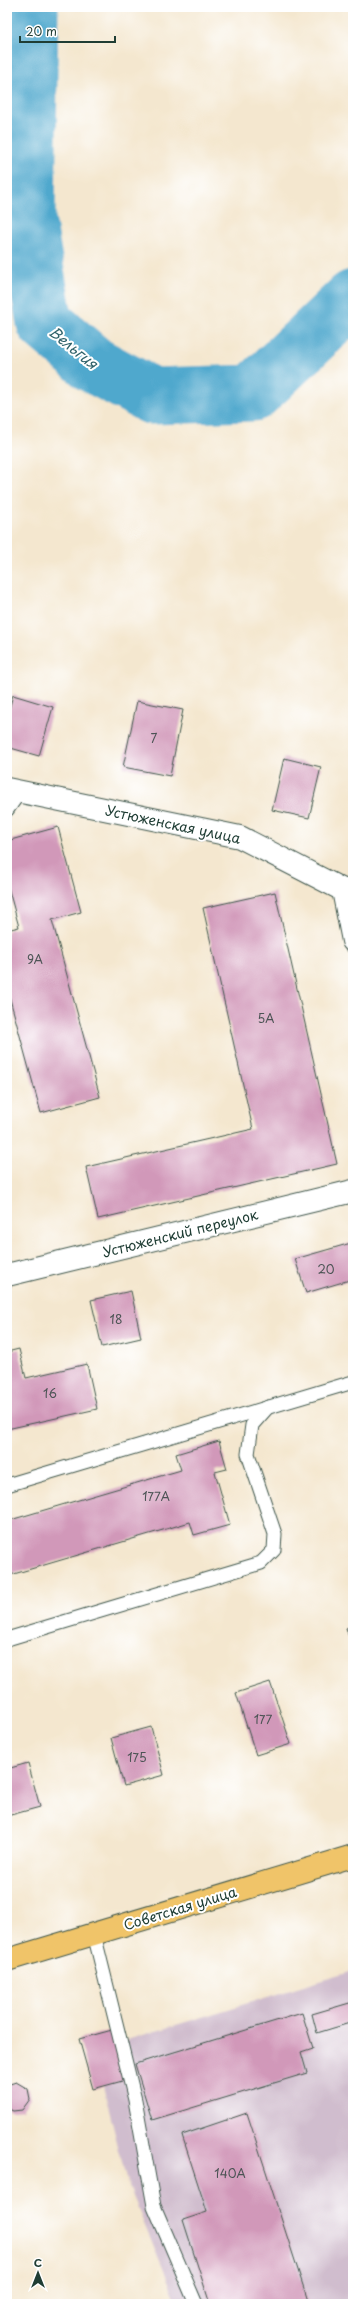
<svg xmlns="http://www.w3.org/2000/svg" width="360" height="2311" viewBox="0 0 360 2311" font-family="'Playpen Sans',sans-serif">
<rect width="100%" height="100%" fill="#fff"/>
<filter id="ink" filterUnits="userSpaceOnUse"><feTurbulence type="fractalNoise" baseFrequency=".025" numOctaves="2"/><feDisplacementMap in="SourceGraphic" scale="8" xChannelSelector="R" yChannelSelector="G"/><feConvolveMatrix kernelMatrix="1 2 1 2 8 2 1 2 1" color-interpolation-filters="sRGB"/></filter>
<filter id="wash" filterUnits="userSpaceOnUse"><feTurbulence type="fractalNoise" baseFrequency=".012" numOctaves="4" result="noise"/><feDisplacementMap in="SourceGraphic" scale="16" xChannelSelector="R" yChannelSelector="G"/><feGaussianBlur stdDeviation="0.9" result="paint"/><feColorMatrix in="noise" values="0 0 0 0 0 0 0 0 0 0 0 0 0 0 0 0 0 1.4 0 .05"/><feComposite in="paint" operator="in"/></filter>
<g filter="url(#wash)">
<rect width="100%" height="100%" fill="#f4e7cf"/>
<!-- industrial -->
<polygon fill="#d0bdce" points="353,1971 353,2304 178,2304 127,2182 94,2050"/>
<g fill="none" stroke-linecap="round" stroke-linejoin="round">
<!-- river -->
<polyline stroke="#50a8cd" stroke-width="57" points="30,7 27,219 45,323 94,365 152,396 253,393 353,298"/>
</g>
<g id="blocks">
<!-- building -->
<g fill="#d198b9">
<polygon points="13,695 53,707 39,756 7,747 7,717"/>
<polygon points="137,701 183,710 170,776 123,767"/>
<polygon points="284,758 321,767 309,818 272,810"/>
<polygon points="58,827 81,912 52,920 100,1097 41,1113 7,988 7,930 19,927 7,883 7,841"/>
<polygon points="275,892 337,1164 98,1219 86,1167 253,1129 203,908"/>
<polygon points="351,1243 353,1249 353,1279 306,1293 295,1259"/>
<polygon points="131,1291 141,1338 102,1347 91,1300"/>
<polygon points="19,1349 26,1378 87,1364 97,1409 7,1429 7,1352"/>
<polygon points="219,1441 227,1469 215,1472 230,1525 194,1535 190,1522 7,1576 7,1521 181,1470 176,1454"/>
<polygon points="353,1626 353,1650 346,1628"/>
<polygon points="270,1682 291,1744 256,1755 236,1693"/>
<polygon points="151,1727 164,1775 124,1786 111,1738"/>
<polygon points="28,1763 40,1807 7,1816 7,1769"/>
<polygon points="353,2002 353,2022 317,2033 312,2014"/>
<polygon points="302,2013 313,2048 301,2052 307,2073 152,2120 135,2064"/>
<polygon points="112,2030 126,2080 93,2089 79,2039"/>
<polygon points="16,2082 28,2089 30,2099 22,2110 13,2111 7,2108 7,2085"/>
<polygon points="247,2113 309,2304 210,2304 183,2220 207,2212 182,2135"/>
</g>
</g>
</g>
<g filter="url(#ink)">
<use href="#blocks" fill-opacity="0" stroke="#3f564b" stroke-width="1"/>
<g fill="none" stroke-linecap="round" stroke-linejoin="round">
<!-- lane casing -->
<g stroke="#3f564b" stroke-width="15">
<g id="lane">
<polyline points="7,810 20,792"/>
<polyline points="7,1485 353,1382"/>
<polyline points="7,1639 261,1563 274,1550 275,1534 248,1454 252,1425 268,1407"/>
<polyline points="94,1934 135,2100 154,2206 196,2304"/>
</g>
</g>
<!-- street casing -->
<g stroke="#3f564b" stroke-width="24">
<g id="street">
<polyline points="7,789 240,837 343,890 353,890"/>
<polyline points="343,890 353,941"/>
<polyline points="7,1275 353,1191"/>
</g>
</g>
<!-- primary casing -->
<g stroke="#3f564b" stroke-width="24">
<polyline id="primary" points="7,1960 353,1856"/>
</g>
<!-- lane -->
<use href="#lane" stroke="#fff" stroke-width="13"/>
<!-- street -->
<use href="#street" stroke="#fff" stroke-width="22"/>
<!-- primary -->
<use href="#primary" stroke="#f0c469" stroke-width="22"/>
</g>
</g>
<g text-anchor="middle" dominant-baseline="central" stroke-width="4" stroke-linejoin="round" paint-order="stroke">
<!-- number labels -->
<g font-size="12" fill="#4c5455">
<text x="154" y="738">7</text>
<text x="35" y="959">9А</text>
<text x="266" y="1018">5А</text>
<text x="326" y="1269">20</text>
<text x="116" y="1319">18</text>
<text x="50" y="1393">16</text>
<text x="156" y="1496">177А</text>
<text x="263" y="1719">177</text>
<text x="137" y="1757">175</text>
<text x="230" y="2173">140А</text>
</g>
<!-- street labels -->
<g font-size="14" fill="#1f3d34" stroke="#fff">
<text transform="translate(173 824) rotate(12)">Устюженская улица</text>
<text transform="translate(180 1233) rotate(-14)">Устюженский переулок</text>
<text transform="translate(180 1908) rotate(-17)">Советская улица</text>
</g>
<!-- water labels -->
<g font-size="15" font-style="italic" fill="#30626a" stroke="#fff">
<text transform="translate(74 347) rotate(39)">Вельгия</text>
</g>
</g>
<!-- margin -->
<rect width="360" height="2311" fill="none" stroke="#fff" stroke-width="24"/>
<!-- north arrow -->
<g transform="translate(38 2273)" stroke="#ffffff" stroke-width="3" paint-order="stroke">
<path d="M0-3L7 15L0 10L-7 15Z" fill="#1f3d34"/>
<text y="-6" font-size="11" font-weight="bold" text-anchor="middle" fill="#1f3d34">С</text>
</g>
<!-- scale -->
<path d="M20 36v6h95v-6" fill="none" stroke="#1f3d34" stroke-width="2"/>
<text x="26" y="36" font-size="12" fill="#1f3d34" stroke="#ffffff" stroke-width="3" paint-order="stroke">20 m</text>
</svg>
